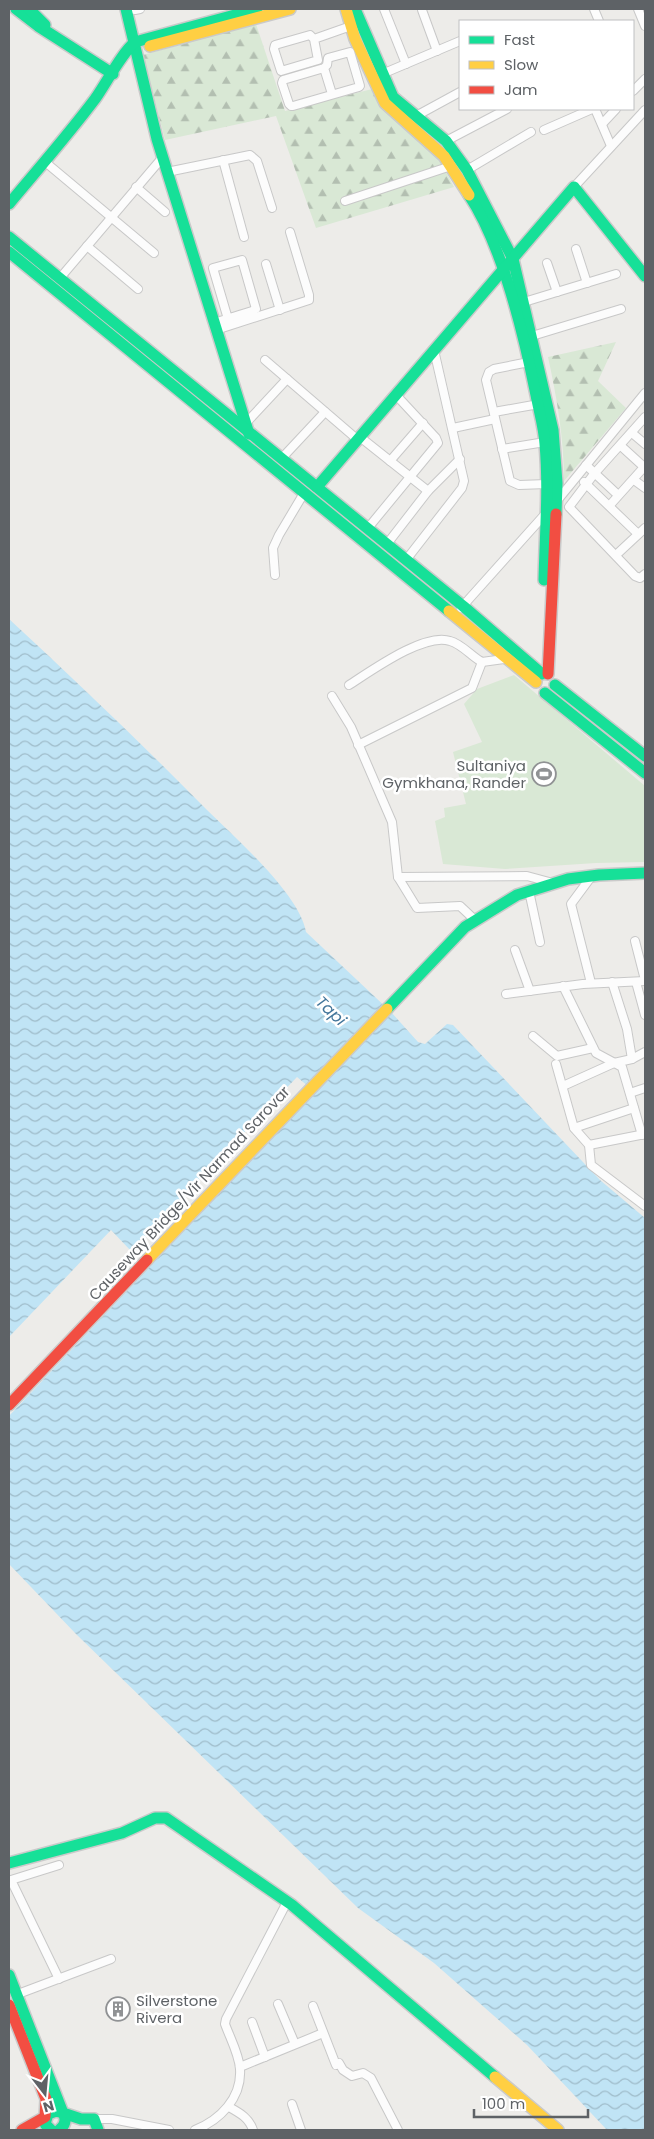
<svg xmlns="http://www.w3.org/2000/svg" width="654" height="2139" viewBox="0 0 654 2139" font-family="Poppins,sans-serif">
<defs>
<pattern id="forest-firs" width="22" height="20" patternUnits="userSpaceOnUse" patternTransform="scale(1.25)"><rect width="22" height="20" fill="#d9e8d5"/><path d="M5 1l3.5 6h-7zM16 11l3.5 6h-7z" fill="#b3bfb1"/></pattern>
<pattern id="water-waves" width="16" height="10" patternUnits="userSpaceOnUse" patternTransform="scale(1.25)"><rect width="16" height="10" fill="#c0e4f5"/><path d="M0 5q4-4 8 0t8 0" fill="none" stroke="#9fbcca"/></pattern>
</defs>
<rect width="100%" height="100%" fill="#edece9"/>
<!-- forest -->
<g fill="url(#forest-firs)">
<polygon points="256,24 285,111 372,89 382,109 439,159 454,187 316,228 276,116 165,140 143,55"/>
<path d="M616,342L598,381L626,408L564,481C564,438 557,399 548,357Z"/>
</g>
<!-- pitch -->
<polygon fill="#d9e8d5" points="514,675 645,786 645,862 596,863 505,869 443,864 435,821 445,817 444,808 466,804 453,752 482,742 464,704 477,689"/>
<!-- water -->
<path fill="url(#water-waves)" d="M9,619C76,681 142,744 206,809C234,837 300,894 306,932L391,1012L418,1042L425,1044L447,1024L453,1025L600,1180L645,1218V2130H607L527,2045L434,1963L358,1908L76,1634L9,1564V1416L315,1092L297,1077L131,1251L111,1230L9,1337Z"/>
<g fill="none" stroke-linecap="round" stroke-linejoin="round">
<!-- street casing -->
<g stroke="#c8c8c8" stroke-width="10">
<g id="street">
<polyline points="384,9 406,64"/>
<polyline points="594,9 599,21"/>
<polyline points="638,9 645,26"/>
<polyline points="135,10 140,9"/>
<polyline points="422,10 437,51"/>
<polyline points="314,39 318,60 281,71 274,49 275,45 310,35 314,39 351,26"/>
<polyline points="324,68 327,65 328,58 350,52 360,86 359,87 293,106 291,106 289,104 282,83 283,80 324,68 332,94"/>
<polyline points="382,74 460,41"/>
<polyline points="633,91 645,79"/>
<polyline points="595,109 611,146"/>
<polyline points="416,116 460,92"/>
<polyline points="602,124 616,109"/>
<polyline points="544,130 592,109"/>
<polyline points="446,141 507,109"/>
<polyline points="223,160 244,237"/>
<polyline points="44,161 154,253"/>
<polyline points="467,170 531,132"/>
<polyline points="167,172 250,155 257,161 272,208"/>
<polyline points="136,187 165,212"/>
<polyline points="574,187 645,110"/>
<polyline points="345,201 451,166"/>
<polyline points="87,246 138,289"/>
<polyline points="576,249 587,283"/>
<polyline points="547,263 557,292"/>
<polyline points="266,264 280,310"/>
<polyline points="60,278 162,158"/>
<polyline points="524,302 616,274"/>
<path d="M214,323C226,319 239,315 252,311L256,309L242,260L213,268L228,319"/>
<polyline points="216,330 309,300 309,295 290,232"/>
<polyline points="532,336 621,309"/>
<polyline points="265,360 358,440"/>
<polyline points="529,362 494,369 489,372 486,380 510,481 519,485 547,484"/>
<polyline points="494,412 539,404"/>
<polyline points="645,417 594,474 569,507 635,576 640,578 645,574"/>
<polyline points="246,423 287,379"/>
<polyline points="453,428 495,419"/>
<polyline points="632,433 645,444"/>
<polyline points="360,437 428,491"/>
<polyline points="621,446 644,467"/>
<polyline points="502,449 545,442"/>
<polyline points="281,459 325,412"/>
<polyline points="390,461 423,423"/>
<polyline points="586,465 618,495"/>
<polyline points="634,480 645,488"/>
<polyline points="584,482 638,534"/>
<polyline points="556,502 645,393"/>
<polyline points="610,505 645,466"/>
<polyline points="368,528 438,443 436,438 396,395"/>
<polyline points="387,544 428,491 460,459"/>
<polyline points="616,555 645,528"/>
<polyline points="406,560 462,488 464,481 434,350"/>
<polyline points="275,575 273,548 279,535 304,493"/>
<polyline points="461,608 547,512"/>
<path d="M349,685C371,671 425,632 450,641C462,644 472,657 482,662L504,659"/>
<polyline points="332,696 351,727 392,822 398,877 417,908 460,906 476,921"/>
<polyline points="358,745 472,688 482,662"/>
<polyline points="398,877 527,876 553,883"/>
<polyline points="591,877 571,904 591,983"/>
<polyline points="529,891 540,942"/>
<polyline points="635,941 645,980"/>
<polyline points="515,950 530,991"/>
<polyline points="612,982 627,1029 632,1059"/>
<polyline points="636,982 645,1015"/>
<polyline points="563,986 596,1053 622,1067 642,1135"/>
<polyline points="506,994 583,984 645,981"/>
<polyline points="533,1036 557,1056 593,1048"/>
<polyline points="556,1064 574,1128 589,1145 591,1165 645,1206"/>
<polyline points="563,1086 614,1063 632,1059 645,1052"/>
<polyline points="630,1093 645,1088"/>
<polyline points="574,1128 634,1108"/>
<polyline points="589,1145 645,1134"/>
<polyline points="59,1979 11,1880 59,1865"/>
<polyline points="18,1994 111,1959"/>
<polyline points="278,2004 295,2044"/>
<polyline points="313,2006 336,2065"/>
<polyline points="252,2022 265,2057"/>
<polyline points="339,2063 343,2070 352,2076 363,2073 371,2078 398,2130"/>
<polyline points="240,2067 323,2033"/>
<polyline points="292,2104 301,2130"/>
<path d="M229,2107C240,2113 249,2118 253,2130"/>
<polyline points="94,2119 112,2119 169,2130"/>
<path d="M195,2130C220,2120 242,2098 240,2069C239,2054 230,2038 225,2024L226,2019L287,1902"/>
</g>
</g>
<!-- fast casing -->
<g stroke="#cacaca" stroke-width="14">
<g id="fast">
<polyline points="16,9 38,26 113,74"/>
<polyline points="29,9 45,25"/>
<polyline points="126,9 157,139 249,434"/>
<polyline points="355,9 393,97 446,141 467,170 513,259 553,430 557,483 556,514"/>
<path d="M469,195C502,245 524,335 536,395C539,411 544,427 545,444C549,489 545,535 544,580"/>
<path d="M9,204C38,169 68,135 95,99C107,82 121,54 135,42L257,9"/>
<polyline points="9,237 463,606 542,674"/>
<polyline points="9,252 449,611"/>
<polyline points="317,487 574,187 645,276"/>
<polyline points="555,685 645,756"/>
<polyline points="545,693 645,773"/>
<polyline points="387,1009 465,927 517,895 568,879 599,875 645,873"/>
<polyline points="9,1863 122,1833 155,1818 166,1818 292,1905 495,2077"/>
<polyline points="9,1975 63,2113 81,2119 94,2119 98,2130"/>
<path d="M51,2130L45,2124L48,2114L56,2111L63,2113C67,2120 65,2126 59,2130"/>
</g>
</g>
<!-- slow casing -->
<g stroke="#cacaca" stroke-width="14">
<g id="slow">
<polyline points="346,9 355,39 385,103 444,156 469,195"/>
<polyline points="150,46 290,9"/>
<polyline points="449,611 536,682"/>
<polyline points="147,1260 387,1009"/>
<polyline points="495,2077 558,2130"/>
</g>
</g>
<!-- jam casing -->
<g stroke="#cacaca" stroke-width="14">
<g id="jam">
<polyline points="548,674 556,514"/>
<polyline points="9,1405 147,1260"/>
<polyline points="9,2005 46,2099 45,2117 22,2130"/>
</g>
</g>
<!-- street -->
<use href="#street" stroke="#fcfcfc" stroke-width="8"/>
<!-- fast -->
<use href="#fast" stroke="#16e098" stroke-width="11"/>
<!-- slow -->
<use href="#slow" stroke="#ffcf43" stroke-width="11"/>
<!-- jam -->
<use href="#jam" stroke="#f24e42" stroke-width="11"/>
</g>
<!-- icons -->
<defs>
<g id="stadium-ring" transform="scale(1.25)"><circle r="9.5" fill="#fff" stroke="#909294" stroke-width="1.5"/><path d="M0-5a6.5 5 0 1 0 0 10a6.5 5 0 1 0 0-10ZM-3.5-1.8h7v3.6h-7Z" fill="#909294"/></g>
<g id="building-ring" transform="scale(1.25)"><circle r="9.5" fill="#fff" stroke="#909294" stroke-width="1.5"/><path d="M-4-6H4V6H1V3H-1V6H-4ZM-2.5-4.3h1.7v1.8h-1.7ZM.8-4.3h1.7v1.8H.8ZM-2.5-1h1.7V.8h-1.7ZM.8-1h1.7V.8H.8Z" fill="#909294"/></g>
</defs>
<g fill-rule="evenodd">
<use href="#stadium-ring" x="544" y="774"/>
<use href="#building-ring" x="118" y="2009"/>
</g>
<g text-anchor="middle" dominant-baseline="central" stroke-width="5" stroke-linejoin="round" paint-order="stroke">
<!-- poi labels -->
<g font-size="15" fill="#5e6266" stroke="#fff" text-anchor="end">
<text x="526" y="765">Sultaniya<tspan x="526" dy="17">Gymkhana, Rander</tspan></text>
<text x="136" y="2000" text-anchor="start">Silverstone<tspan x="136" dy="17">Rivera</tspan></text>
</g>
<!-- street labels -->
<g font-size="15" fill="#5e6266" stroke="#fff">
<text transform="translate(189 1193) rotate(-47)">Causeway Bridge/Vir Narmad Sarovar</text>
</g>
<!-- water labels -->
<g font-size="16" font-style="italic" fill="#43769b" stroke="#fff">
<text transform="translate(331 1011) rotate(44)">Tapi</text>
</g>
</g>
<!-- border -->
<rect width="654" height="2139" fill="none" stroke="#5e6266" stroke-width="20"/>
<!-- legend -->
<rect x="459" y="20" width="175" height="90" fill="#ffffff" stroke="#bfc0c2"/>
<rect x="469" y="36" width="25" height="8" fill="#16e098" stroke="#bfc0c2"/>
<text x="504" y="45" font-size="15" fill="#5e6266">Fast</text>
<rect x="469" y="61" width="25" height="8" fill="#ffcf43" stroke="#bfc0c2"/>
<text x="504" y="70" font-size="15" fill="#5e6266">Slow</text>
<rect x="469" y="86" width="25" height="8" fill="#f24e42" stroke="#bfc0c2"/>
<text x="504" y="95" font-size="15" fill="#5e6266">Jam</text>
<!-- north arrow -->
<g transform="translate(45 2094) rotate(164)" stroke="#ffffff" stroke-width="4" paint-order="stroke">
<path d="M0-4L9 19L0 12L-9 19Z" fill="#5e6266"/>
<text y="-8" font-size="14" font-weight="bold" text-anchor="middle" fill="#5e6266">N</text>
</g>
<!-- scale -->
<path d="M474 2109v8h114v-8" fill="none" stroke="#5e6266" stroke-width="2.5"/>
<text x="482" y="2109" font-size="15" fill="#5e6266" stroke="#ffffff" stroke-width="4" paint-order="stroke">100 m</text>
</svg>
